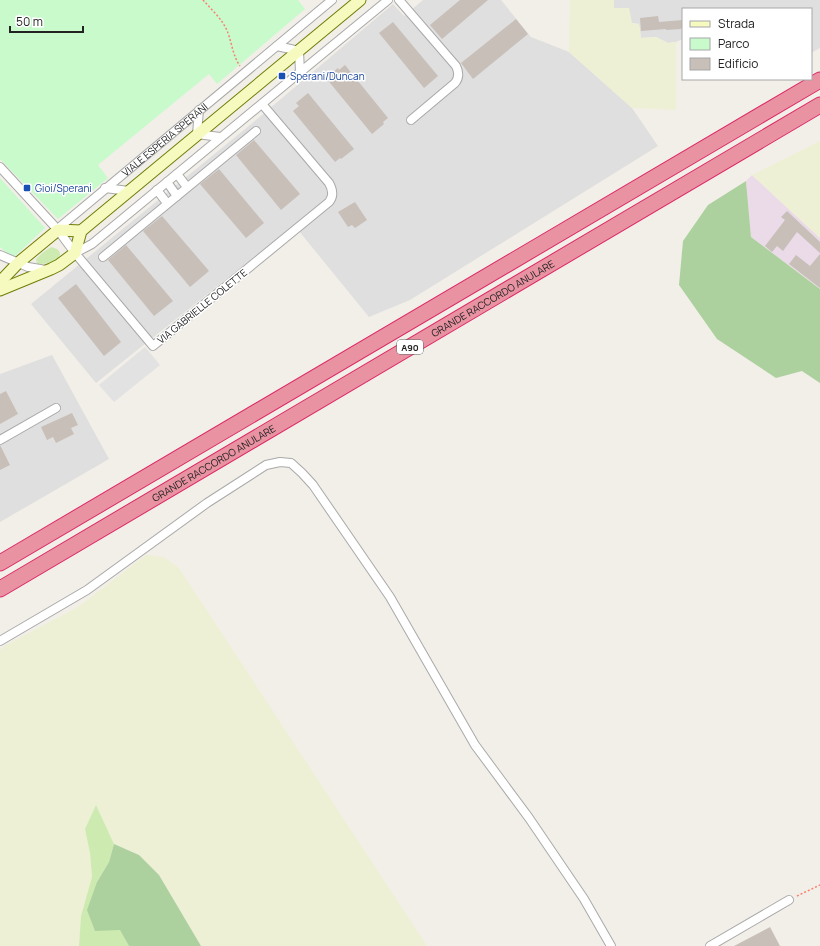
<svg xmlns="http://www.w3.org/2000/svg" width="820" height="946" viewBox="0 0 820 946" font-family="Manrope,sans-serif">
<rect width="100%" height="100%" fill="#f2efe9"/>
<!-- residential -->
<g fill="#e0dfdf">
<polygon points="423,0 501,0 531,37 569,52 632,108 658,146 410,300 369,317 294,225 96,383 31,304 262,115 393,4 404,16"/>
<polygon points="614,0 820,0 820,48 811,53 811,9 683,9 683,39 676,42 668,43 656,37 641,38 639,24 632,23 614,8"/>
<polygon points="52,355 109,459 0,522 0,374"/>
</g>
<!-- industrial -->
<polygon fill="#ebdbe8" points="752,175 820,238 820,289 751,237 746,181"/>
<!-- farmland -->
<g fill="#eef0d5">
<polygon points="570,0 614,0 614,8 629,8 632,23 639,24 641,38 656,37 668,43 676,42 676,110 632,108 569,52"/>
<polygon points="820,141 820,238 752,175"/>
<polygon points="146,555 164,557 179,568 427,946 201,946 159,875 139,855 114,844 96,805 85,829 90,853 92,877 81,916 79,946 0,946 0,650 4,646 78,607"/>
</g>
<!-- grass -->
<g fill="#cdebb0">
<path d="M51,247C62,249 63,257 54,261C49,264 43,264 37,264L36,259L42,253Z"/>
<polygon points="96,805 114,844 109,862 97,882 129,946 79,946 81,916 92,877 90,853 85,829"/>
</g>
<!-- forest -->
<g fill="#add19e">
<polygon points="746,181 751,237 820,289 820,383 802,371 776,378 717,339 679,285 683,241 708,205"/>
<polygon points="114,844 139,855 159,875 201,946 129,946 120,930 95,931 87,910 97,882 109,862"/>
</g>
<!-- park -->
<g fill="#c8facc">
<polygon points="0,0 298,0 305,9 217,84 209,74 98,165 108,178 58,219 0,159"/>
<polygon points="0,178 45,228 15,256 7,253 0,247"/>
</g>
<!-- parking -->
<polygon fill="#e2e2e2" points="145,347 160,365 114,402 99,385"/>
<!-- building -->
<g fill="#c7bfb8">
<polygon points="460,0 488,0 442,39 430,25"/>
<polygon points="658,16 659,22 683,20 683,28 681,28 681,29 666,30 666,29 641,31 640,18"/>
<polygon points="516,19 528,34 473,79 461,63"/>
<polygon points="393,22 438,76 424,88 379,33"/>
<polygon points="345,65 388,118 383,122 384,124 372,134 326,78 338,68 339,70"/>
<polygon points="308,93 354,149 341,159 340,158 335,162 293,111 299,106 296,103"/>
<polygon points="254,140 300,194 281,210 236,155"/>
<polygon points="219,169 264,223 246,238 200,184"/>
<polygon points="355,202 367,220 355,228 352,225 348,227 338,212"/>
<polygon points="787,211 820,242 820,253 797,232 783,251 777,246 772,252 765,246 785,220 781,217"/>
<polygon points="162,216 209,271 190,287 143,231"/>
<polygon points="126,245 173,301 154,316 108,260"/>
<polygon points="820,254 820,288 789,264 796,255 810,266"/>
<polygon points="76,284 121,342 104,356 58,298"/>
<polygon points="6,391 18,414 0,424 0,394"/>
<polygon points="72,413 78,425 71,428 74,434 56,443 53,437 47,440 41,427"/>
<polygon points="0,445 10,465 0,470"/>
<polygon points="770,927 780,946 734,946"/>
</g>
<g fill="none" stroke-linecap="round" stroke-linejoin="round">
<!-- street casing -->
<g stroke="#a9a9a9" stroke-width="10">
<g id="street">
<path d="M399,0L456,66C459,72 459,78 455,83L411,120"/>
<polyline points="277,46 299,51 300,72"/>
<polyline points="199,110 197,134 220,137"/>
<path d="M0,167L58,230L75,253L153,346L329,202C334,196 333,190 329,183L262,104"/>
<polyline points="177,174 187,187"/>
<polyline points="167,182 177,196 256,131"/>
<polyline points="105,188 129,191"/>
<polyline points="157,190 167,203"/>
<path id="s1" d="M58,230L61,226L332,0"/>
<path d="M75,253L92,244C190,163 289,81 388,0"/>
<polyline points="0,255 28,267 46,270"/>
<polyline points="103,257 177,196"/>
<polyline points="0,440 56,408"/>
<polyline points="0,641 87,590 207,503 266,465 280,462 291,463 302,473 313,485 390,597 475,745 529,818 584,899 611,946"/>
<polyline points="710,946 789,900"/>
</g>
</g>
<!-- secondary casing -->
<g stroke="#707d05" stroke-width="13">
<g id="secondary">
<polyline points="0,282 18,263 58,230 81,231"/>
<polyline points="0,290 51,269 59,265 75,253 81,231 360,0"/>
</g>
</g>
<!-- highway casing -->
<g stroke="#dc2a67" stroke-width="17">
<g id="highway">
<polyline points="0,563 820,80"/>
<path id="s2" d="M0,589L820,105"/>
</g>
</g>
<!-- path -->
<g stroke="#fa8072" stroke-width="1.5" stroke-dasharray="2 2" stroke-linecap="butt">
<path d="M203,0C212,10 224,21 228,33C232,44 233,56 240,66"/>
<polyline points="797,896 820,885"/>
</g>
<!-- street -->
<use href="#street" stroke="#fff" stroke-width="8"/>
<!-- secondary -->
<use href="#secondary" stroke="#f7fabf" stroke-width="11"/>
<!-- highway -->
<use href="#highway" stroke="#e892a2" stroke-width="15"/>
</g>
<!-- markers -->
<g fill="#1a4fb4" stroke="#fff" stroke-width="1.5">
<rect x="278" y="72" width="8" height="8" rx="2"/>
<rect x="23" y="184" width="8" height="8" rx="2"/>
</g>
<g text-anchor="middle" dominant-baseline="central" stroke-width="3" stroke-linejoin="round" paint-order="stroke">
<!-- shield labels -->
<rect fill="#fff" stroke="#646464" stroke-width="1" x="397" y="340" width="26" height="14" rx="3"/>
<g font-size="9" font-weight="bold" fill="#222">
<text x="410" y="347">A90</text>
</g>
<!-- transit labels -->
<g font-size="10" fill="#164399" stroke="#fff" text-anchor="start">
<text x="290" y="76">Sperani/Duncan</text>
<text x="35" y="188">Gioi/Sperani</text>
</g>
<!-- street labels -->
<g font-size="10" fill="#222" stroke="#fff">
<text stroke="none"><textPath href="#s1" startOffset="140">VIALE ESPERIA SPERANI</textPath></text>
<text stroke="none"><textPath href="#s2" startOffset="572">GRANDE RACCORDO ANULARE</textPath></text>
<text transform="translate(202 306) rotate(-39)">VIA GABRIELLE COLETTE</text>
<text stroke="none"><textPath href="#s2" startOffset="248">GRANDE RACCORDO ANULARE</textPath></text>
</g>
</g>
<!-- legend -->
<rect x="682" y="8" width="130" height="72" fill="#ffffff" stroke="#a7a7a7"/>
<rect x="690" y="21" width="20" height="6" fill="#f7fabf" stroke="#a7a7a7"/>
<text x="718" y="28" font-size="12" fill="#222222">Strada</text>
<rect x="690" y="38" width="20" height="12" fill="#c8facc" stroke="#a7a7a7"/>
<text x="718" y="48" font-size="12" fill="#222222">Parco</text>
<rect x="690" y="58" width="20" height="12" fill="#c7bfb8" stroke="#a7a7a7"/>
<text x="718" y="68" font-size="12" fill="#222222">Edificio</text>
<!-- scale -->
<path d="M10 26v6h73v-6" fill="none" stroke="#222222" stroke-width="2"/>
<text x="16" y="26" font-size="12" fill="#222222" stroke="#ffffff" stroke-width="3" paint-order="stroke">50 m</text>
</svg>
